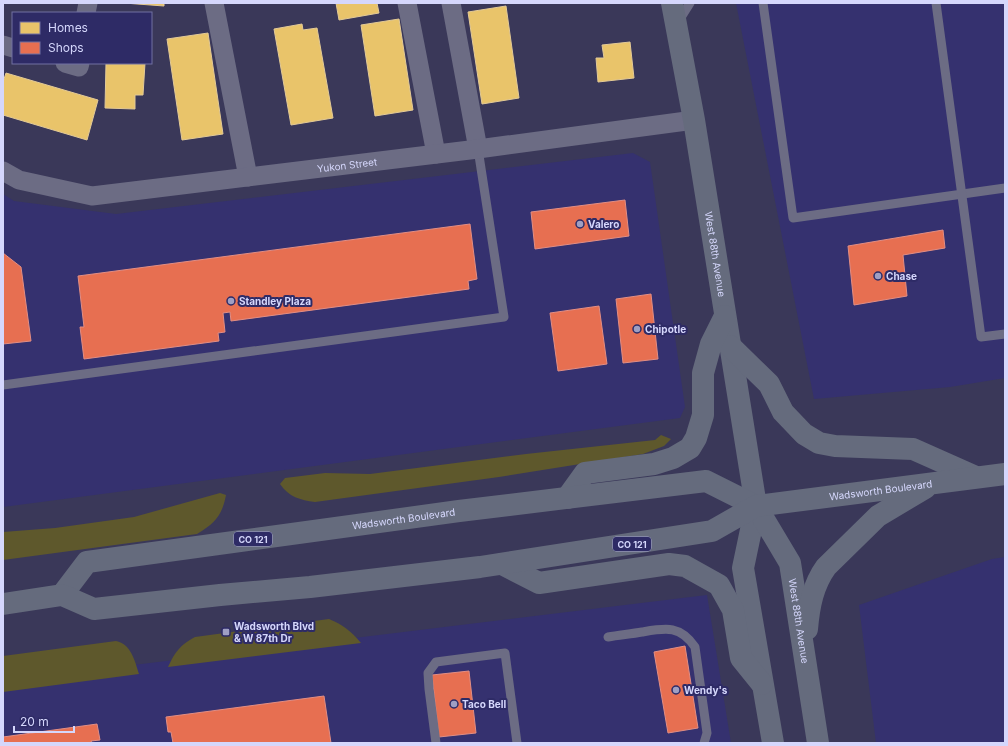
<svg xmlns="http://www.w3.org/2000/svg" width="1008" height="746" viewBox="0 0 1008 746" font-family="Inter,sans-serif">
<rect width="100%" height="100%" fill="#3a3859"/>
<!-- built -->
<g fill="#35316f">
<polygon points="736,3 1005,3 1005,378 950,387 814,399"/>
<polygon points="633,153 650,162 685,407 680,418 3,507 3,194 14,201 116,214"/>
<polygon points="1005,557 1005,743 876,743 859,605 992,559"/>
<polygon points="707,595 731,743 3,743 3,681"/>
</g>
<!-- green -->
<g fill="#5e582c">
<path d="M661,435L671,439L664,446L643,454L499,477L315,502C300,500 289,497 280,484L285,478L325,473L370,474L526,454L655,440Z"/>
<path d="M220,493L226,495C222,516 215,523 197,534L3,560V532L55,528L134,517Z"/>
<path d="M329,619C343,625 351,631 361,643L168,667C175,652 180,645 195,637Z"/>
<path d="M116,641C131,644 135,661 139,674L3,692V656Z"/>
</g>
<!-- homes -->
<g fill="#e9c46a" stroke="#e3ca96">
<polygon points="124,3 164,3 164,6"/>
<polygon points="336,3 377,3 379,13 339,20"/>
<polygon points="506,6 519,98 482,104 468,12"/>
<polygon points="399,19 413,110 375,116 361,25"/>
<polygon points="302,24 303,30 317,28 333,118 291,125 274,29"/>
<polygon points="208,33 223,134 182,140 167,39"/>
<polygon points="630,42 634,78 598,82 596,58 604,58 602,45"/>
<polygon points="106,63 145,63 143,95 135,95 135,109 105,108"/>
<polygon points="6,73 98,100 87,140 3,115 3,82"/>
</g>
<!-- shops -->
<g fill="#e76f51" stroke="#e28e84">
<polygon points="625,200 629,236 535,249 531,212"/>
<polygon points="470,224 477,279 468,281 469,289 231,321 230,312 223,313 225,332 218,333 219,341 84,359 80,327 84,327 78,276"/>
<polygon points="943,230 945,248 903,255 907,296 854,305 848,246"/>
<polygon points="3,253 21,267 31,341 3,344"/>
<polygon points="651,294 658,359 623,363 616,299"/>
<polygon points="599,306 607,364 558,371 550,313"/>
<polygon points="685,646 698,728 668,733 654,652"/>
<polygon points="469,671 476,733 439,737 432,675"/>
<polygon points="324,696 331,743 173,743 171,732 168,732 166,717"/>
<polygon points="97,724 100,740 91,741 92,743 3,743 3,737"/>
</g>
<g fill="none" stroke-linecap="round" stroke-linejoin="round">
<!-- lane -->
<g stroke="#6c6c84" stroke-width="9">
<polyline points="763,3 793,218 1005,188"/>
<polyline points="936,3 981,337 1005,334"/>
<polyline points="678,22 690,3"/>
<polyline points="3,385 504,317 478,149"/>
<path d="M608,637C619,635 631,634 642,632C666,628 680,625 695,647L707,733L704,743"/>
<polyline points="436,743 429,689 428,673 436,662 505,653 517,743"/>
</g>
<!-- street -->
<g stroke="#6c6c84" stroke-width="19">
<polyline points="214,3 248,177"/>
<polyline points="407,3 436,154"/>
<polyline points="451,3 478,149"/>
<polyline points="86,13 88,3"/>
<polyline points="3,45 13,48"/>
<polyline points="65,63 79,67 80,63"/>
<path id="s1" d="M3,171L19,180L92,196L478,149L694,120"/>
</g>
<!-- primary -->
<g stroke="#656b7d" stroke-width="22">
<path id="s2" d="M672,3L694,120L756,506L743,568L773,743"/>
<polyline points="730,346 769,384 783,412 804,434 819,443 835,446 913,449 976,477"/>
<polyline points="567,498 585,473 654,464 673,458 690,448 696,438 703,415 703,373 711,344 725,316"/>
<path id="s3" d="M756,506L790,563L818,743"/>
<polyline points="502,564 539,583 669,564 685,566 719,585 733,610 741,658 762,684"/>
<path id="s4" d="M62,595L87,562L459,511L706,481L756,506"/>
<path id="s5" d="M3,604L62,595L94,609L220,595L310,587L480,567L712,531L756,506L1005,474"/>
<path d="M807,629C809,606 813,585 826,567L878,516L925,488"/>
</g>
</g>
<!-- markers -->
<g fill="#9f9fc3" stroke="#2e2b66" stroke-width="1.5">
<circle cx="580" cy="224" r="4"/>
<circle cx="878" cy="276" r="4"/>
<circle cx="231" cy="301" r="4"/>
<circle cx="637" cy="329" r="4"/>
<rect x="222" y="628" width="8" height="8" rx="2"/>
<circle cx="676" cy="690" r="4"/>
<circle cx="454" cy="704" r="4"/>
</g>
<g text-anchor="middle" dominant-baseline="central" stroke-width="4" stroke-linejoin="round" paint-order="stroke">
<!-- shield labels -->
<g fill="#2e2b66" stroke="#a3a3cf" stroke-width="1">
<rect x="234" y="532" width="38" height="14" rx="3"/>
<rect x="613" y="537" width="38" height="14" rx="3"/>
</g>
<g font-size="9" font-weight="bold" fill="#d5d7fc">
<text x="253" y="539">CO 121</text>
<text x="632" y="544">CO 121</text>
</g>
<!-- street labels -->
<g font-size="10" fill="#d5d7fc" stroke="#2e2b66">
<text stroke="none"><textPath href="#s1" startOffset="350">Yukon Street</textPath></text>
<text stroke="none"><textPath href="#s2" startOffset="255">West 88th Avenue</textPath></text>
<text stroke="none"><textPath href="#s5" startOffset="894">Wadsworth Boulevard</textPath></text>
<text stroke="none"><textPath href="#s4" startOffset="361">Wadsworth Boulevard</textPath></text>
<text stroke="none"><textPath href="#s3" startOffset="125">West 88th Avenue</textPath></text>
</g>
<!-- poi labels -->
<g font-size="10" font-weight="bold" fill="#d5d7fc" stroke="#2e2b66" text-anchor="start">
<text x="588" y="224">Valero</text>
<text x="886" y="276">Chase</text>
<text x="239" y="301">Standley Plaza</text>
<text x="645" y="329">Chipotle</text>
<text x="234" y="626">Wadsworth Blvd<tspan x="234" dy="12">&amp; W 87th Dr</tspan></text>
<text x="684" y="690">Wendy's</text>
<text x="462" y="704">Taco Bell</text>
</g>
</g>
<!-- border -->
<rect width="1008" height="746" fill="none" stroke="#d5d7fc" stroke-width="8"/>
<!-- legend -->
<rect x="12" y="12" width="140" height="52" fill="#2e2b66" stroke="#7170a2"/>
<rect x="20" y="22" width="20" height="12" fill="#e9c46a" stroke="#7170a2"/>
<text x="48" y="32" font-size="12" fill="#d5d7fc">Homes</text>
<rect x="20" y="42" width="20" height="12" fill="#e76f51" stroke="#7170a2"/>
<text x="48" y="52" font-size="12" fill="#d5d7fc">Shops</text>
<!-- scale -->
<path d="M14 726v6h60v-6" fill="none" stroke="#d5d7fc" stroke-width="2"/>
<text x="20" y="726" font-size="12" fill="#d5d7fc" stroke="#2e2b66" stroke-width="3" paint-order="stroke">20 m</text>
</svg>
